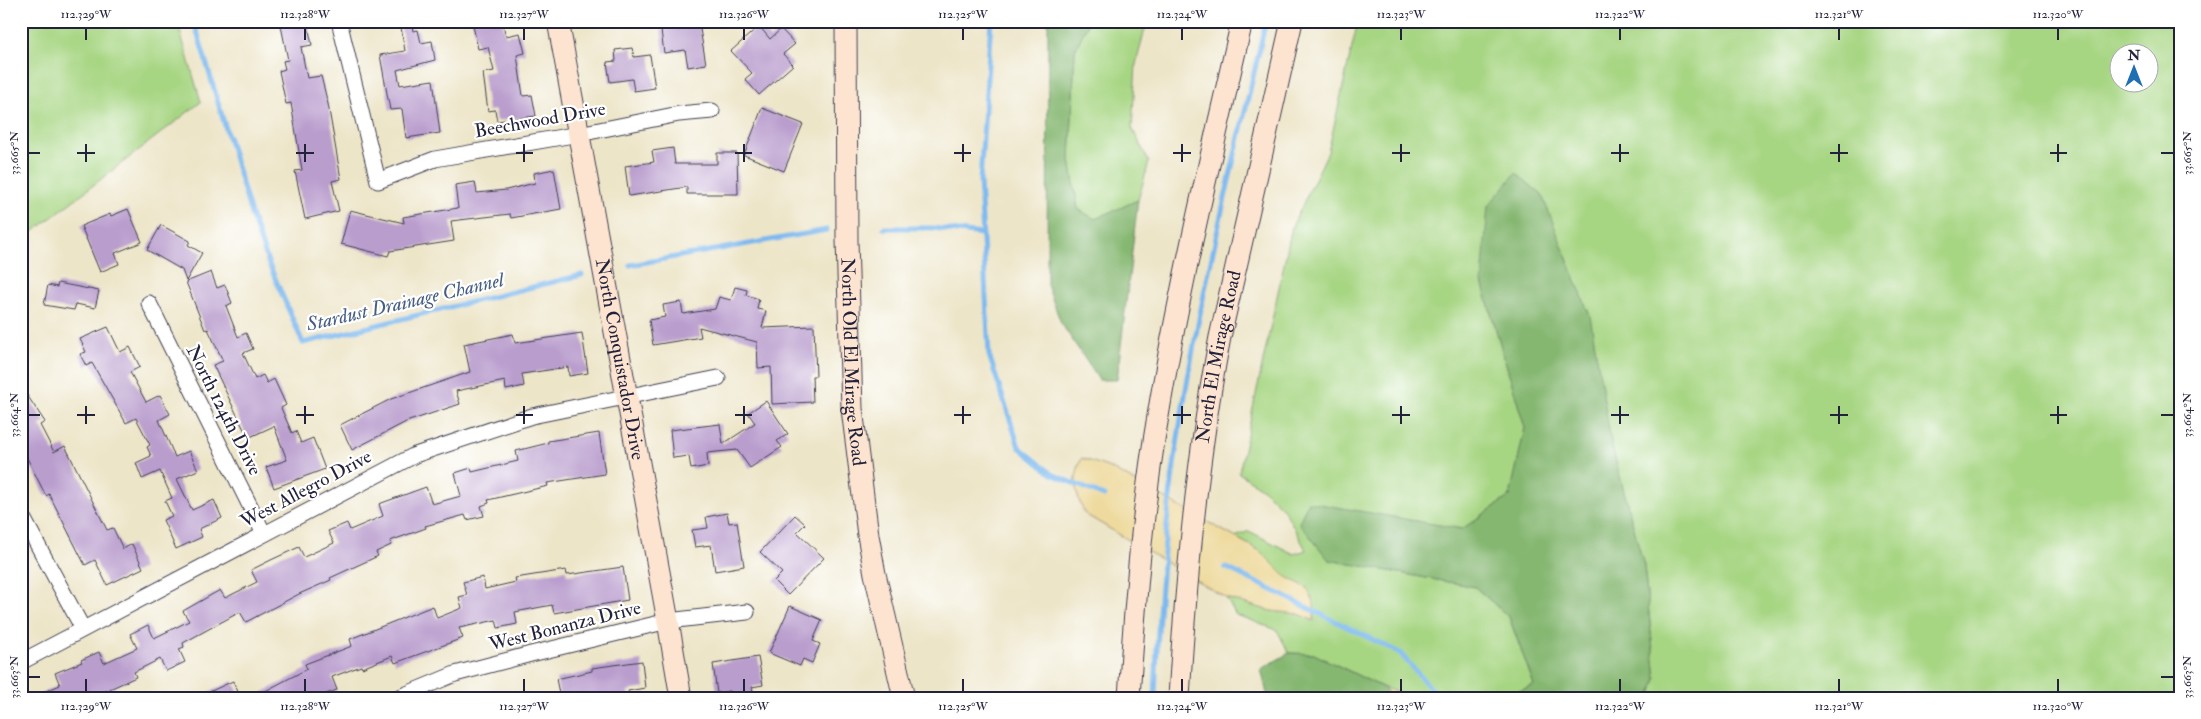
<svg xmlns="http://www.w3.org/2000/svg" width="2201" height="719" viewBox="0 0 2201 719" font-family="'IM FELL Double Pica',serif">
<rect width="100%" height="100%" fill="#fff"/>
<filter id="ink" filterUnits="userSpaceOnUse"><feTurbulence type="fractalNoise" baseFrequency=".02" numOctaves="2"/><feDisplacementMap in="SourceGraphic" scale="10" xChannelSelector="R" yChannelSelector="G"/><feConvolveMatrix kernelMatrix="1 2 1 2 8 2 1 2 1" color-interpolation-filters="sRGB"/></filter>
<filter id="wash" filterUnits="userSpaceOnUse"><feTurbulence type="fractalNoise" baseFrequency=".0096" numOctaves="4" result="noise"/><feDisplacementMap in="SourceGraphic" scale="20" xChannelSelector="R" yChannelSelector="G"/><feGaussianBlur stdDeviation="1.12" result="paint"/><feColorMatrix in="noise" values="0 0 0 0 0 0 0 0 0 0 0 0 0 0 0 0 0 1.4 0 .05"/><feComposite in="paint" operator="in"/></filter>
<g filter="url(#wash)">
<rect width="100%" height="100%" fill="#ede5c8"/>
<!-- green -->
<g fill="#a7d683" stroke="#647c5f" fill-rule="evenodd">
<polygon points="21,21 177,21 201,102 21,241"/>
<polygon points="1089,21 1147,21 1136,64 1132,128 1149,162 1138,200 1095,219 1078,209 1070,160 1075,50"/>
<path d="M1358,21H2180V698H1650L1656,679L1644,566L1612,447L1482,282L1525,428L1510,496L1462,529L1394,518L1330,560L1475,587L1509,617L1534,685L1502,698H1415L1384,688L1314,654L1289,653L1277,630L1236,615L1226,598L1271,611L1299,614L1314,621L1307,588L1285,576L1260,551L1235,537L1249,531L1294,554L1306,550L1285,511L1264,490L1239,473L1292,227L1328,152ZM2118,52H2148V82H2118Z"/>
</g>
<!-- forest -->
<g fill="#85b771" stroke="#546c56">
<polygon points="1048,21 1089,21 1075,50 1070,160 1078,209 1095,219 1138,200 1117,380 1099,380 1061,323 1047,285"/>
<polygon points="1516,173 1542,195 1590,316 1612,447 1644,566 1656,679 1650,698 1502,698 1534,685 1509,617 1475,587 1329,560 1299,523 1308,502 1462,529 1510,496 1525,428 1482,282 1488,206"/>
<polygon points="1289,653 1314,654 1384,688 1392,698 1268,698 1261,669"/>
</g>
<!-- sand -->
<g fill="#eeda9e" stroke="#887e6c">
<path d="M1082,458L1110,468L1260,551L1285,576L1307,588L1314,603V621L1299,614L1271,611L1226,598L1085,514C1075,493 1072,479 1082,458Z"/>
<polygon points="1384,688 1415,698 1392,698"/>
</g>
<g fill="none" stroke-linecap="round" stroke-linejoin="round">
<!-- stream -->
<g stroke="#7db9ef" stroke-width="5">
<polyline points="194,21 251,214 268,262 303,343 582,275"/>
<polyline points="991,21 980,181 989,355 1019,447 1052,474 1104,496"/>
<polyline points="884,228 933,228 982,234"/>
<polyline points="630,265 827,230"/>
<polyline points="1225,567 1400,653 1439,698"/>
<path d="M1155,698C1158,599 1167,499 1184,401C1205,274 1237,148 1266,21"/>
</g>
</g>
<g id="blocks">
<!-- building -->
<g fill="#b99dcd">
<polygon points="280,21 307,21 312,45 301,47 307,78 321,76 328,104 341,179 332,181 339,211 305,219 295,171 302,170 291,103 286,104 279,71 285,69 283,61 288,60"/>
<polygon points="400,21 411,21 413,31 418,30 421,43 432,41 435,60 397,70 400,85 433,80 440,133 406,138 402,109 390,110 380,55 405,51"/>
<polygon points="472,21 502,21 506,36 520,33 525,53 517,55 523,96 532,95 536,116 497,121 495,110 488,111 483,73 494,71 488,47 478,49"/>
<polygon points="676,21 694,21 695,24 699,23 706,64 688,67 685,50 664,53 661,30 677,28"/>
<polygon points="759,26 770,39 781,29 795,44 783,54 793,65 759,95 745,79 752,73 731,51"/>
<polygon points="632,48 634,57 650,55 655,88 634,91 632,79 610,82 607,62 616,61 615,50"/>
<polygon points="762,108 803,124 784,171 744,155"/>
<polygon points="673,148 675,164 717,164 717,153 737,153 738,194 687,194 687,187 629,196 625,166 654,162 652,151"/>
<polygon points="554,169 561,209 511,218 510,214 451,221 454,241 390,251 388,256 341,244 350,210 404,223 403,217 458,208 455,185 475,182 477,193 506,190 535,183 534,173"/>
<polygon points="128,209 142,242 115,253 119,264 100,272 81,226 110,214 111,216"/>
<polygon points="161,225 190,241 188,245 202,253 186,281 182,270 147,250"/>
<polygon points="211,272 217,288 225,285 232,303 226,306 238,337 246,333 253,349 243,353 255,379 263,375 267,383 274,379 286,405 281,408 292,433 296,431 301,443 313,438 325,469 274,488 266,467 287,460 274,426 248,438 213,365 223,361 208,329 205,330 186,282"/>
<polygon points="58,283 99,291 95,308 76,304 74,310 44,305 48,285 57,287"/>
<polygon points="735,287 747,290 746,295 759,299 757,309 766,311 762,328 814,326 816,376 812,376 813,402 772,404 771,367 758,368 757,342 699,327 701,337 653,345 649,320 665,317 663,305 681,302 683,314 715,309 719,297 731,300"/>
<polygon points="108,327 120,352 130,347 140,367 130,372 146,402 160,395 170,414 159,420 175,457 189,451 198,470 177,479 192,510 214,500 222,518 199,529 202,537 176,549 163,520 172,516 165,501 172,498 160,471 142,479 136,463 151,456 147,447 150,445 136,418 126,423 92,363 86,366 80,354 86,352 80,339"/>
<polygon points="582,333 588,373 569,376 568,367 522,374 524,386 506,390 505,381 456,391 460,404 406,422 352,450 340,425 391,399 470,372 464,344 513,334 515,343"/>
<polygon points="21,386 45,422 40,425 54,452 65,446 107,530 113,528 123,549 132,544 143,568 107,585 95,560 85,565 49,494 46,496 21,446"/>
<polygon points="766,401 788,434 777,441 782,447 750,468 737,450 707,453 708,466 691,469 689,456 673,458 670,430 720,424 723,444 755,423 748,413"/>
<polygon points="599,433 605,474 547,483 548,486 488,500 489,503 481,506 484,516 467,520 465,515 425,526 426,528 390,541 391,545 376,552 378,556 330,578 331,580 299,594 246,622 240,612 183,643 184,647 179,649 185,662 166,671 160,659 134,672 136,677 90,698 30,698 60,685 55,673 82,662 81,660 99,652 104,663 137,648 130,634 148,625 154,638 189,621 183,611 220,590 225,598 257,582 251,570 271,560 299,547 304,557 334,543 328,531 347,523 350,530 383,516 379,504 426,487 432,504 461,496 455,473 471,468 472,472 518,461 516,451 548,443 548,441"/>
<polygon points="727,513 729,523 737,522 744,566 715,571 711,545 695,547 692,530 708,528 706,517"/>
<polygon points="795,515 805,524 797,532 824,558 788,595 774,581 782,573 760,552"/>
<polygon points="623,567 628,600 554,613 552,605 515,612 517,624 498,628 496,620 459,628 463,638 395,663 392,656 362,668 361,666 332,677 337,690 315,698 252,698 307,669 305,664 352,646 350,639 433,606 437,618 462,608 459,597 467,595 463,582 483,577 485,589 516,582 515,578 566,570 567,575"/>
<polygon points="790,606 822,620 813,641 820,644 812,663 803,659 800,666 769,653"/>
<polygon points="758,657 763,685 752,687 754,698 731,698 730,691 717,693 713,664"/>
<polygon points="642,661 645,688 628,691 629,698 560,698 556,679 592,671 592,668"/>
<polygon points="233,681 241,698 196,698"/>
</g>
</g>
</g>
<g filter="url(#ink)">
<use href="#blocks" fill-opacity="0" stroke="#403f50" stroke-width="1"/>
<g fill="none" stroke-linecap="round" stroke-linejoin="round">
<!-- street casing -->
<g stroke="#403f50" stroke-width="17">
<g id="street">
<polyline points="339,21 378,181 435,159 579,134 679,114 712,111"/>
<polyline points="149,303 264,534"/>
<polyline points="21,514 83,629"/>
<polyline points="21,662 415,455 532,416 718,378"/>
<polyline points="397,698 455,674 531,654 668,621 747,612"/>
</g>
</g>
<!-- secondary casing -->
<g stroke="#403f50" stroke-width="23">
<g id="secondary">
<path id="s1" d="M558,21L668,621L681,698"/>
<path id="s2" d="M846,21L847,240L852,409L868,535L875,574L904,698"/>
<path d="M1129,698C1135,604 1142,509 1158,416C1180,283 1212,153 1242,21"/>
<path id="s3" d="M1179,698C1186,576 1197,457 1220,337L1292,21"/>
</g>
</g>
<!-- street -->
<use href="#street" stroke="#fff" stroke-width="15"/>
<!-- secondary -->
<use href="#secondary" stroke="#fde4d1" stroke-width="21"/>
</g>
</g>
<!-- ticks -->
<path fill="none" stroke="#22223b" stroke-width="2" d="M86,28V40M305,28V40M524,28V40M744,28V40M963,28V40M1182,28V40M1401,28V40M1620,28V40M1839,28V40M2058,28V40M86,144V162M305,144V162M524,144V162M744,144V162M963,144V162M1182,144V162M1401,144V162M1620,144V162M1839,144V162M2058,144V162M28,153H40M77,153H95M296,153H314M516,153H533M735,153H752M954,153H971M1173,153H1191M1392,153H1410M1611,153H1629M1830,153H1848M2050,153H2067M2161,153H2174M86,406V424M305,406V424M524,406V424M744,406V424M963,406V424M1182,406V424M1401,406V424M1620,406V424M1839,406V424M2058,406V424M28,415H40M77,415H95M296,415H314M516,415H533M735,415H752M954,415H971M1173,415H1191M1392,415H1410M1611,415H1629M1830,415H1848M2050,415H2067M2161,415H2174M28,677H40M2161,677H2174M86,679V692M305,679V692M524,679V692M744,679V692M963,679V692M1182,679V692M1401,679V692M1620,679V692M1839,679V692M2058,679V692"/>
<g text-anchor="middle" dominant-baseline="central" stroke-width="4.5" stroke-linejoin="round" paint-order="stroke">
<!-- street labels -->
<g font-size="19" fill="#22223b" stroke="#fff">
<text transform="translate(540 120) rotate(-10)">Beechwood Drive</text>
<text stroke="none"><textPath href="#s3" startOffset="344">North El Mirage Road</textPath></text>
<text stroke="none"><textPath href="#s1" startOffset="344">North Conquistador Drive</textPath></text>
<text stroke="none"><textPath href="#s2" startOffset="341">North Old El Mirage Road</textPath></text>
<text transform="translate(224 410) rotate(63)">North 124th Drive</text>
<text transform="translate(306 489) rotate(-28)">West Allegro Drive</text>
<text transform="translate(565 626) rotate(-14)">West Bonanza Drive</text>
</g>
<!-- water labels -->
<g font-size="20" font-style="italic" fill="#465e83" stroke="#fff">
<text transform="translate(405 302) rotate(-13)">Stardust Drainage Channel</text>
</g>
</g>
<!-- margin -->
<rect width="2201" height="719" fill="none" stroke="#fff" stroke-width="55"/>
<!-- north arrow -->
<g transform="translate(2134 68)"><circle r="24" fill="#ffffff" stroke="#a7a7b1"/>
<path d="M0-4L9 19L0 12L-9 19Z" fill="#1f6fb2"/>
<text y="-8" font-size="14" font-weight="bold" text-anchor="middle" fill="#22223b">N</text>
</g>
<rect x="28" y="28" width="2146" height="664" fill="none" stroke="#22223b" stroke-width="2"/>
<g font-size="12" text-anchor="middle" fill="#22223b">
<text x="86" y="18">112.329°W</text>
<text x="305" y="18">112.328°W</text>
<text x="524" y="18">112.327°W</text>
<text x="744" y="18">112.326°W</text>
<text x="963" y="18">112.325°W</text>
<text x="1182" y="18">112.324°W</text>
<text x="1401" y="18">112.323°W</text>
<text x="1620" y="18">112.322°W</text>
<text x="1839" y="18">112.321°W</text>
<text x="2058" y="18">112.320°W</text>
<text transform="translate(14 153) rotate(-90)" y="4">33.665°N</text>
<text transform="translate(2187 153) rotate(-90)" y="4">33.665°N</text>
<text transform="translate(14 415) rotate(-90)" y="4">33.664°N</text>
<text transform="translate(2187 415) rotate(-90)" y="4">33.664°N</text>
<text transform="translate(14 677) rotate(-90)" y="4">33.663°N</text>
<text transform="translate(2187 677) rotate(-90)" y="4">33.663°N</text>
<text x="86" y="710">112.329°W</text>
<text x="305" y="710">112.328°W</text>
<text x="524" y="710">112.327°W</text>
<text x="744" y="710">112.326°W</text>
<text x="963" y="710">112.325°W</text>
<text x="1182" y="710">112.324°W</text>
<text x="1401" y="710">112.323°W</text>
<text x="1620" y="710">112.322°W</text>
<text x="1839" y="710">112.321°W</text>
<text x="2058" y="710">112.320°W</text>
</g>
</svg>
